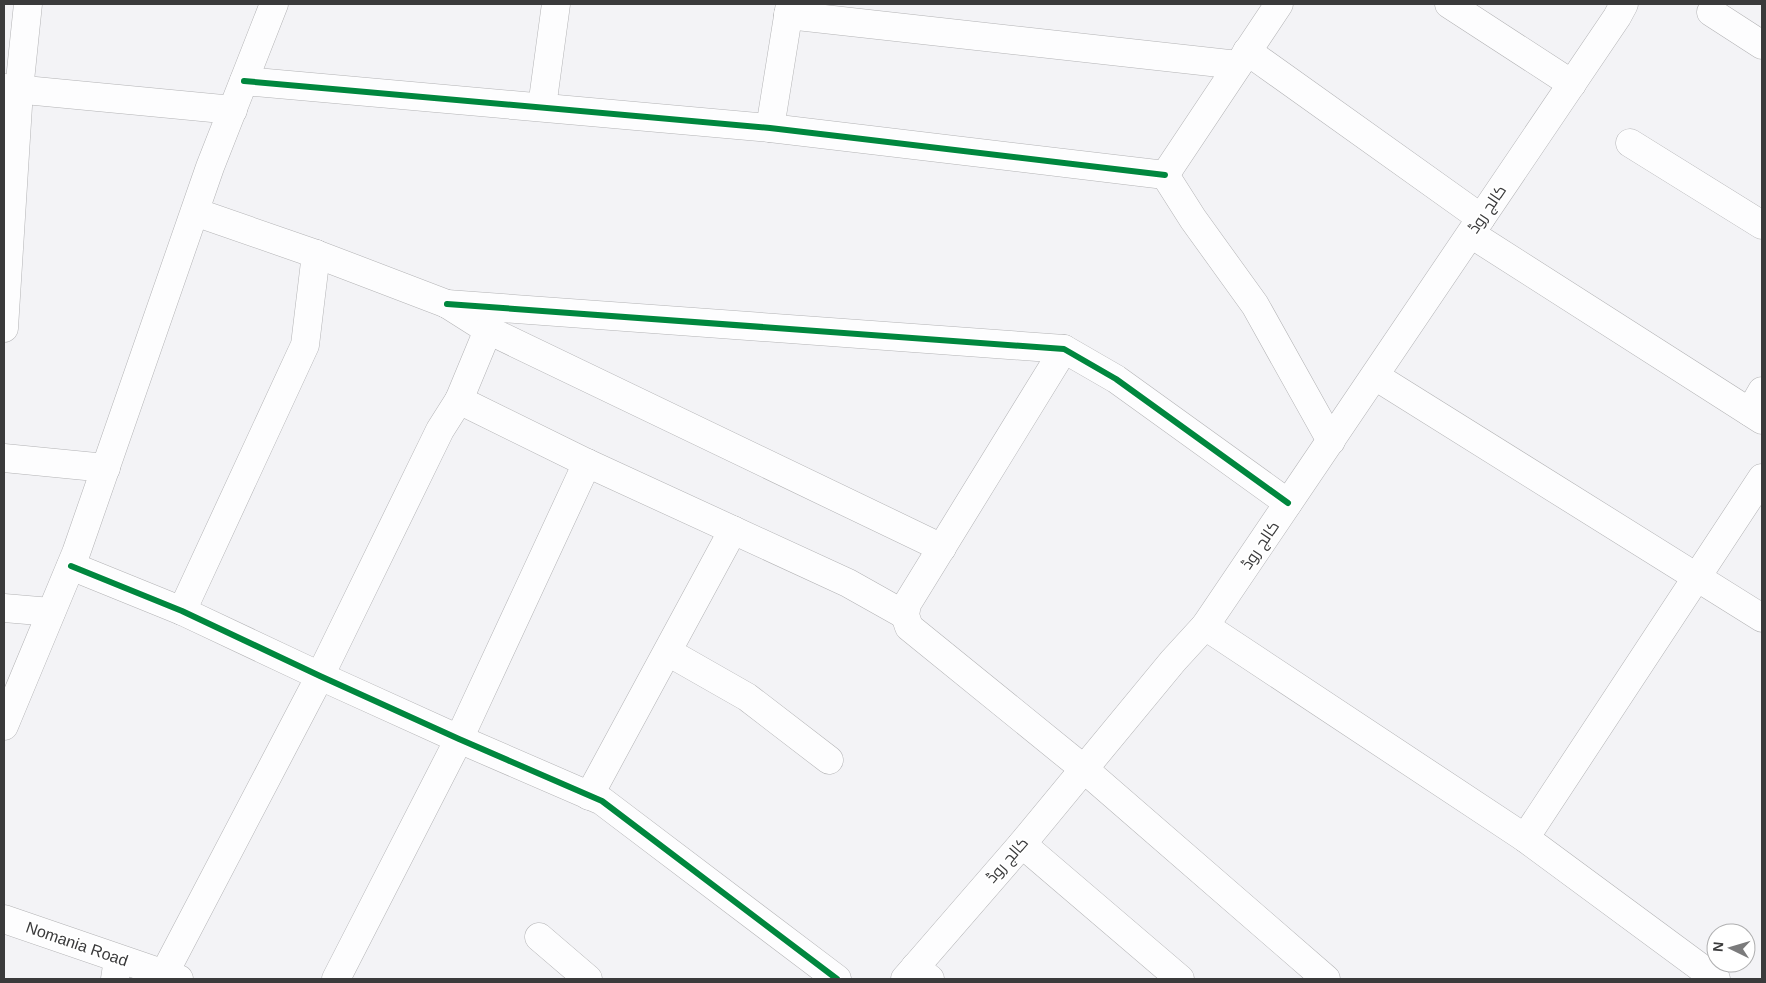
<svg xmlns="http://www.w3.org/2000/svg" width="1766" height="983" viewBox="0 0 1766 983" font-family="Helvetica,Cairo,sans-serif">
<rect width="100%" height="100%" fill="#f3f3f6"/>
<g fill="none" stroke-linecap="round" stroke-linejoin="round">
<!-- street casing -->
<g stroke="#b3b3b5" stroke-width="29">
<g id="street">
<polyline points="1449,4 1572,84"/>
<polyline points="1711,12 1762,45"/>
<polyline points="788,15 1238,65"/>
<polyline points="1247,51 1481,218"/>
<polyline points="244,81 770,128 1165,175"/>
<polyline points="4,88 233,110"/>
<polyline points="542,107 556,4"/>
<polyline points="770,128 790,4"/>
<polyline points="1630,143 1762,225"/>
<polyline points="1165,175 1193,219 1255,305 1331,441"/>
<polyline points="1165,175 1279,4"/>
<polyline points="195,212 316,254 447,304 488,330 942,548"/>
<polyline points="1471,234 1762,420"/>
<polyline points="447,304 1064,349 1116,379 1288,503"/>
<polyline points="4,328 19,90 28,4"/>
<polyline points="1064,349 907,604 905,615 909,627 1084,769 1326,979"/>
<polyline points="1375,376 1762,618"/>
<polyline points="459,400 587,463 848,583 905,615"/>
<polyline points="1750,412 1762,391"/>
<polyline points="4,458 106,468"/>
<polyline points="71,566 182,611 320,676 459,739 602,801 837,979"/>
<polyline points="4,608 51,612"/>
<polyline points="182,611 305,345 316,254"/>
<polyline points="1205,626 1525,838 1716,979"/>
<polyline points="668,652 747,697 829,760"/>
<polyline points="4,726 76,553 210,167 274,4"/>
<polyline points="589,796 733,530"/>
<polyline points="1525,838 1762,478"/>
<polyline points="1022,844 1180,979"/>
<polyline points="539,937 588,979"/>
<polyline points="915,967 930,979"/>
<polyline points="164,974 320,676 440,430 459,400 488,330"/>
<polyline points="115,979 118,959"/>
<polyline points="336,979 459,739 587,463"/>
</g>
</g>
<!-- secondary casing -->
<g stroke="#b3b3b5" stroke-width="29">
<g id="secondary">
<polyline points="4,919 179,979"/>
<polyline points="905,979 1022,844 1173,661 1205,626 1617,17 1624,4"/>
</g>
</g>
<!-- street -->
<use href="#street" stroke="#fdfdfe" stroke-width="28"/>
<!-- secondary -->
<use href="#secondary" stroke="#fdfdfe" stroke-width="28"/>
<!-- cycleway casing -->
<g stroke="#fff" stroke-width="9">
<g id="cycleway">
<polyline points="244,81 770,128 1165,175"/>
<polyline points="447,304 1064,349 1116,379 1288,503"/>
<polyline points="71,566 182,611 320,676 459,739 602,801 837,979"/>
</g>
</g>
<!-- cycleway -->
<use href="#cycleway" stroke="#00873e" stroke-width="6"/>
</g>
<g text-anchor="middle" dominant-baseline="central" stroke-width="4" stroke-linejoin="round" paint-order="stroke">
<!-- street labels -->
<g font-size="16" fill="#3a3a3b" stroke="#fff">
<text transform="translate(1487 209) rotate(-56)">کالج روڈ</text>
<text transform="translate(1260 545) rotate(-56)">کالج روڈ</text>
<text transform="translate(1007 860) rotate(-49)">کالج روڈ</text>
<text transform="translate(77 944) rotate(19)">Nomania Road</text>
</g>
</g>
<!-- border -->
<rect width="1766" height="983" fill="none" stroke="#3a3a3b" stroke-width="10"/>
<!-- north arrow -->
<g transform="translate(1731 948) rotate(275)"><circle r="24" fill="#ffffff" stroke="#b0b0b1"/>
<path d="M0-4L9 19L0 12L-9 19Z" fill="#7b7b7c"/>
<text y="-8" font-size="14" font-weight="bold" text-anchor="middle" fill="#3a3a3b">N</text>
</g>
</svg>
